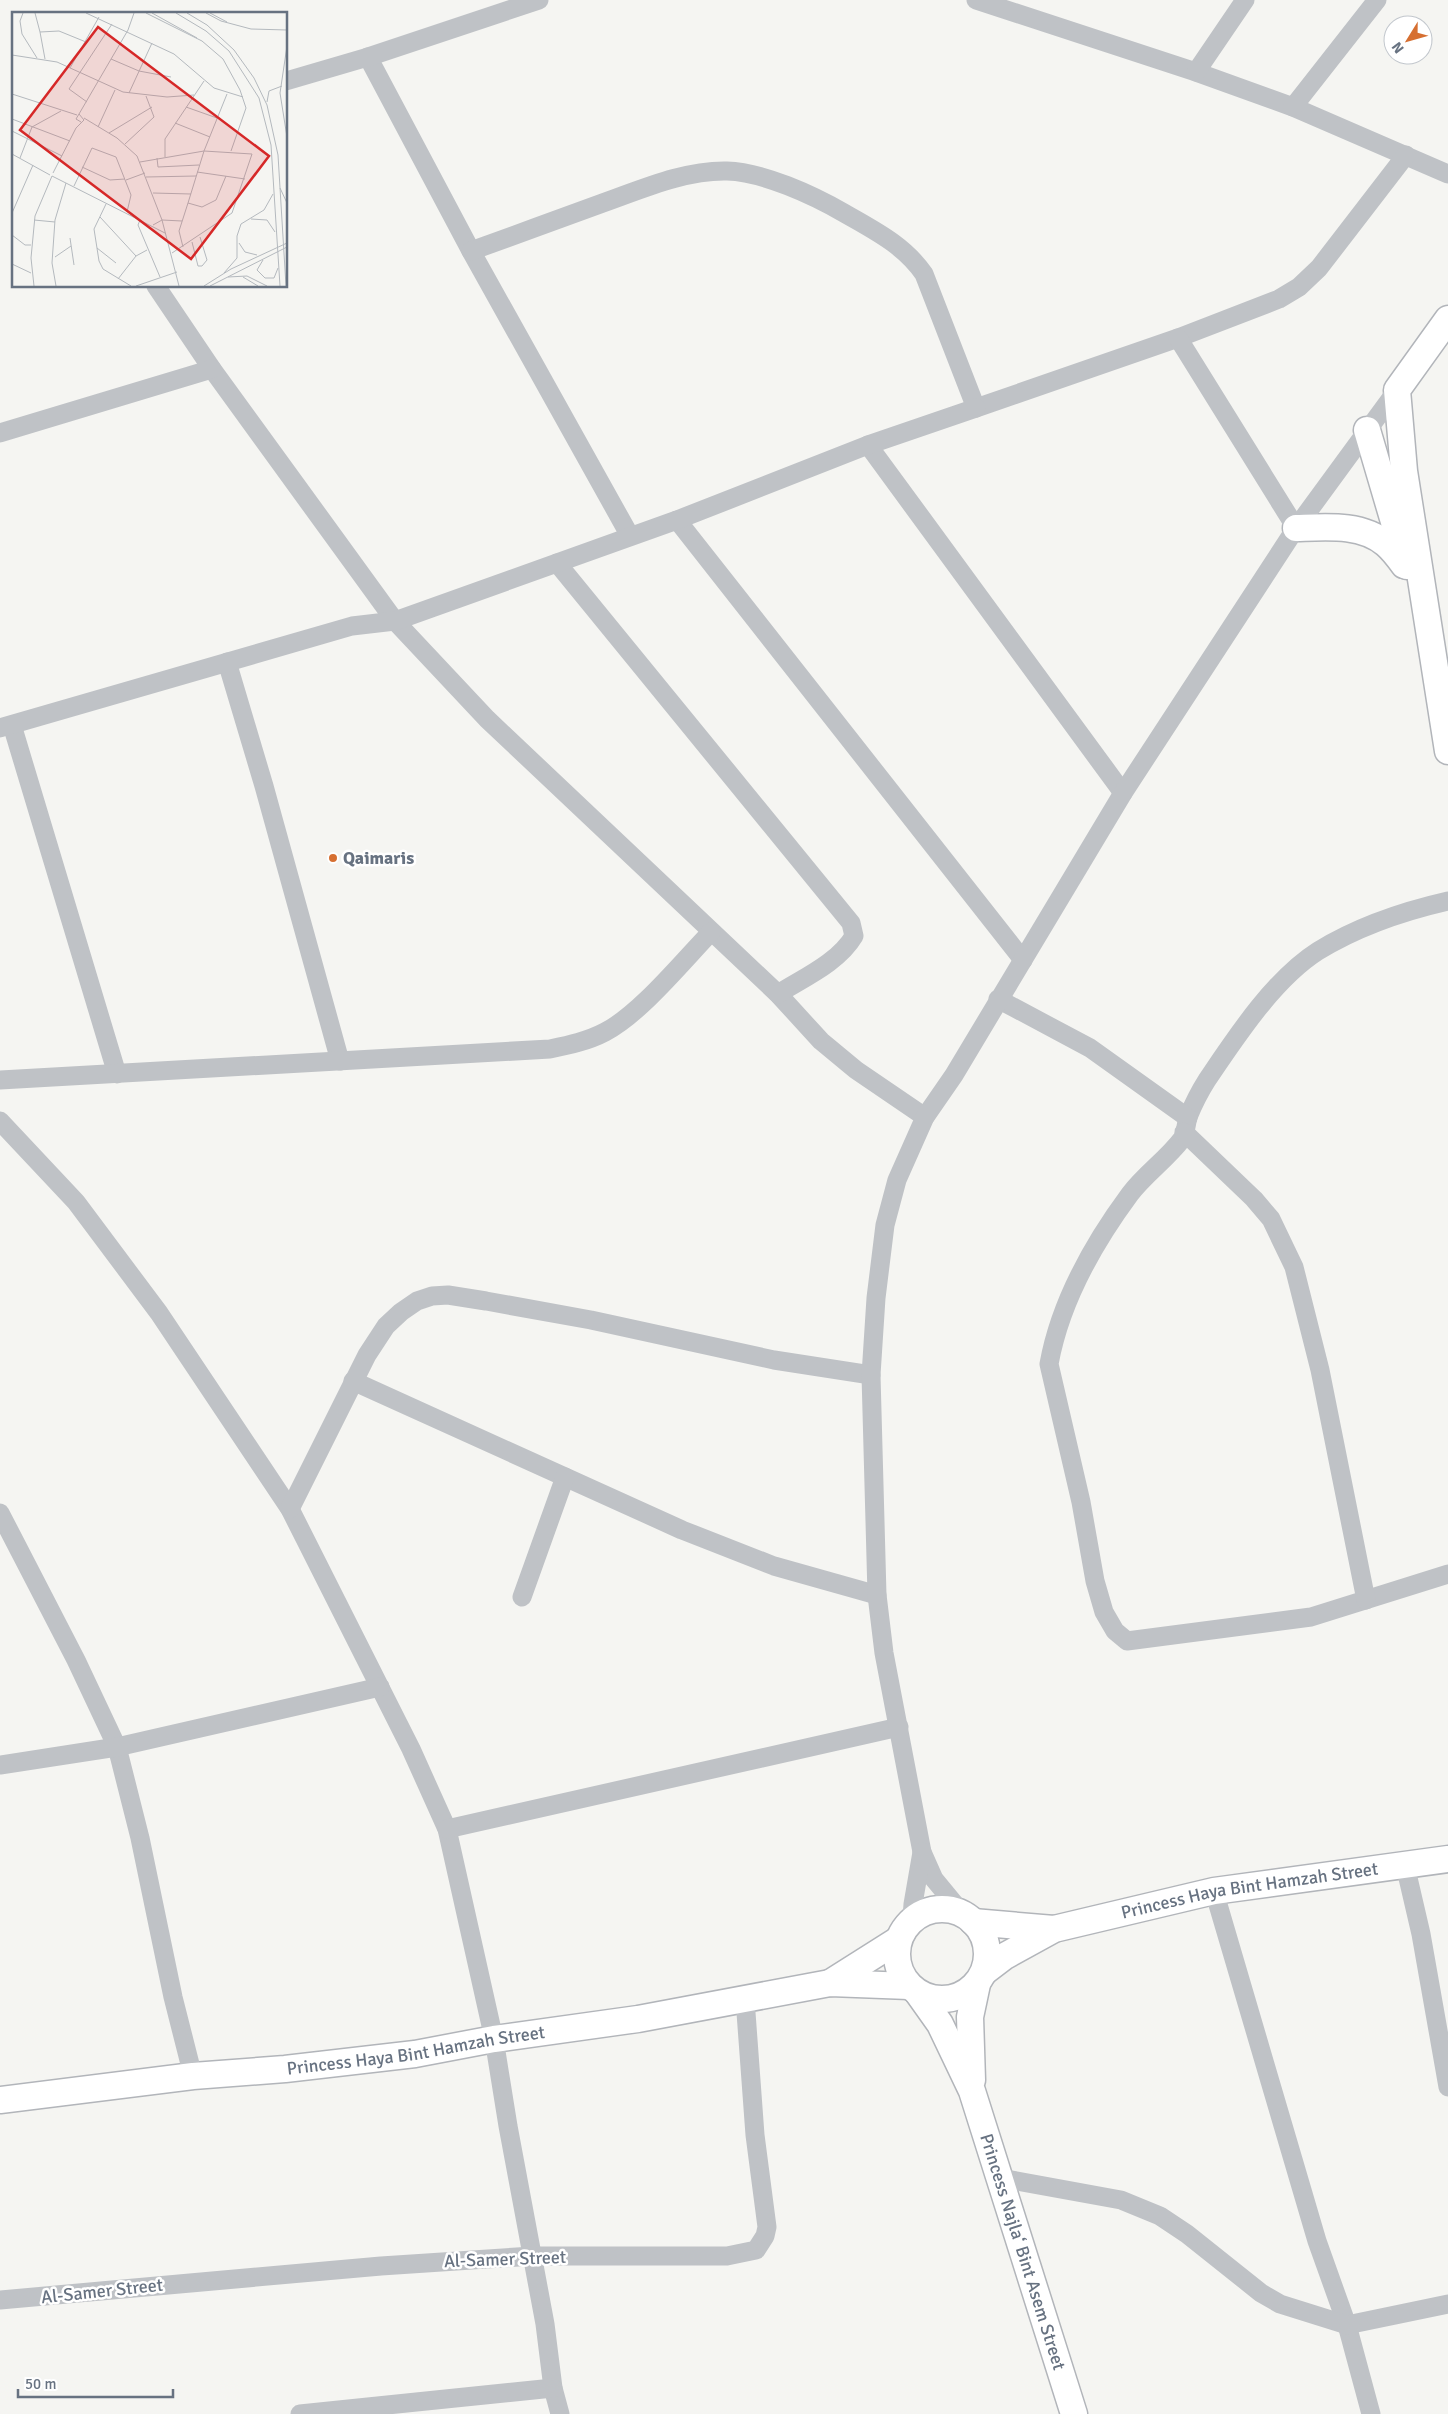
<svg xmlns="http://www.w3.org/2000/svg" width="1448" height="2414" viewBox="0 0 1448 2414" font-family="Signika,sans-serif">
<rect width="100%" height="100%" fill="#f5f5f2"/>
<g fill="none" stroke-linecap="round" stroke-linejoin="round">
<!-- secondary casing -->
<g stroke="#b2b5ba" stroke-width="29">
<g id="secondary">
<polyline points="1448,319 1397,390 1404,471 1448,751"/>
<polyline points="1367,430 1407,566"/>
<path d="M1296,528C1325,527 1362,523 1386,544C1393,550 1399,558 1404,565"/>
<circle cx="942" cy="1954" r="45"/>
<polyline points="973,1922 1054,1929"/>
<path id="s1" d="M984,1972L1005,1956L1054,1929L1214,1891L1448,1859"/>
<polyline points="830,1983 898,1940"/>
<path id="s2" d="M918,1993L940,2024L972,2091L1074,2414"/>
<polyline points="972,2080 970,2017 977,1984"/>
<path id="s3" d="M0,2100L193,2076L285,2069L415,2054L494,2039L638,2019L830,1983L909,1986"/>
</g>
</g>
<!-- street -->
<g stroke="#bfc2c6" stroke-width="19">
<polyline points="976,0 1196,72 1293,107 1448,174"/>
<polyline points="368,57 471,251 630,536"/>
<polyline points="1196,72 1245,0"/>
<polyline points="286,81 368,57 539,0"/>
<polyline points="1293,107 1377,0"/>
<path d="M471,251C514,235 557,220 600,204C640,190 684,170 727,171C763,172 813,195 844,213C875,231 904,245 924,274L976,408L1178,338L1279,299L1299,287L1319,268L1406,155"/>
<polyline points="156,286 212,369 395,621 487,719 778,994 821,1041 856,1070 925,1117"/>
<polyline points="1178,338 1296,528"/>
<polyline points="0,433 212,369"/>
<polyline points="868,445 1123,793"/>
<polyline points="677,520 1023,960"/>
<path d="M557,563L851,923L854,936C838,963 803,978 778,994"/>
<polyline points="227,662 264,786 340,1061"/>
<polyline points="12,725 117,1074"/>
<polyline points="0,728 352,626 395,621 677,520 868,445 976,408"/>
<path d="M1448,901C1404,911 1357,927 1318,951C1274,979 1236,1037 1207,1080C1200,1091 1193,1105 1188,1117C1186,1124 1186,1133 1182,1139C1167,1159 1145,1174 1130,1194C1093,1244 1060,1303 1049,1364L1081,1502L1095,1581L1104,1612L1115,1631L1127,1641L1311,1617L1448,1574"/>
<polyline points="998,999 1090,1048 1188,1118"/>
<path d="M0,1080L550,1049C569,1045 588,1041 605,1032C640,1014 683,961 711,932"/>
<polyline points="0,1121 76,1202 159,1313 290,1509 411,1749 447,1829 494,2039 508,2126 545,2324 553,2388 560,2414"/>
<polyline points="1184,1132 1254,1199 1271,1219 1294,1267 1320,1370 1366,1600"/>
<polyline points="353,1381 682,1530 774,1566 877,1595"/>
<polyline points="290,1509 367,1355 386,1326 401,1312 417,1301 432,1296 448,1295 486,1301 591,1320 774,1360 871,1375"/>
<polyline points="0,1513 76,1660 117,1747 140,1838 173,1997 193,2076"/>
<polyline points="522,1597 565,1477"/>
<polyline points="0,1765 117,1747 380,1687"/>
<polyline points="447,1829 899,1727"/>
<polyline points="1405,1865 1421,1934 1448,2087"/>
<polyline points="1214,1891 1317,2241 1347,2325 1371,2414"/>
<polyline points="962,1913 934,1879 922,1852 884,1653 877,1595 871,1375 876,1298 885,1225 897,1180 925,1117 954,1075 1123,793 1296,528 1397,390"/>
<polyline points="912,1919 913,1904 922,1852"/>
<polyline points="1000,2178 1121,2200 1160,2216 1187,2234 1261,2293 1280,2304 1347,2325 1448,2304"/>
<polyline points="0,2300 381,2266 533,2256 727,2256 756,2250 765,2236 767,2227 755,2135 745,1999"/>
<polyline points="300,2414 553,2388"/>
</g>
<!-- secondary -->
<use href="#secondary" stroke="#fff" stroke-width="26"/>
</g>
<!-- markers -->
<circle fill="#d66f31" stroke="#fff" stroke-width="2" cx="333" cy="858" r="5"/>
<g text-anchor="middle" dominant-baseline="central" stroke-width="5" stroke-linejoin="round" paint-order="stroke">
<!-- poi labels -->
<g font-size="18" font-weight="bold" fill="#677281" stroke="#fff" text-anchor="start">
<text x="343" y="858">Qaimaris</text>
</g>
<!-- street labels -->
<g font-size="18" fill="#677281" stroke="#fff">
<text stroke="none"><textPath href="#s1" startOffset="282">Princess Haya Bint Hamzah Street</textPath></text>
<text stroke="none"><textPath href="#s3" startOffset="419">Princess Haya Bint Hamzah Street</textPath></text>
<text stroke="none"><textPath href="#s2" startOffset="281">Princess Najla‘ Bint Asem Street</textPath></text>
<text transform="translate(505 2259) rotate(-2)">Al-Samer Street</text>
<text transform="translate(102 2291) rotate(-6)">Al-Samer Street</text>
</g>
</g>
<!-- overview -->
<g transform="translate(12 12)">
<rect width="275" height="275" fill="#f5f5f2"/>
<path fill="none" stroke="#b4b9be" stroke-width="1" d="M11,1L8,9L10,22L25,46M23,1L28,20L47,19L74,30M74,1L162,42L202,76L231,85M134,1L190,29L211,47L228,78L234,96L219,139M140,1L185,26M164,1L194,19L217,39L247,86L259,133L268,274M175,1L195,13L222,38L242,66L255,93L266,143L274,274M194,1L209,9L239,17L275,18M198,1L215,10M28,20L33,47M275,34L268,81L275,125M0,43L45,50L111,80L155,85L182,83M99,47L127,59L159,65M58,56L87,5M117,81L140,31M0,82L65,103M75,90L57,77L100,12M255,90L257,79L270,74M174,95L205,106M67,102L116,18L122,1M72,106L105,126L125,144L150,208L167,274M0,107L58,129M163,111L198,125M86,115L103,78M0,119L50,144M97,121L140,95M113,132L142,105L134,84M0,142L38,163M153,145V127L192,69M8,146L20,115L49,99M145,146L146,155L187,153M128,150L192,139L240,142L220,201L160,241M70,155L98,168L113,167M185,160L233,167M41,161L64,116L72,108L67,102L64,107L69,110M40,164L153,221M134,165L184,164M114,168L133,161M62,174L80,136L104,145L119,183L115,200M268,176L275,191M141,181L179,182M176,191L192,139L215,82M94,192L82,217L87,249L91,257L119,274M0,201L21,153M88,205L124,244M239,207L255,208L263,220M22,208L43,210M128,208L126,213L148,265M141,213L150,208L170,209M0,223L13,233H19M58,226L62,253M180,230L186,254H190L195,248L188,225M227,231L233,240L245,243M171,235L167,219L176,191L190,195L204,188L214,164M85,236L104,251M43,245L59,234M251,248L245,258L253,266H262L266,256M0,252L19,261M212,261L225,246V224L229,212L252,198L261,182M216,265L235,264L255,274M231,265L246,274M106,267L124,244L135,238M22,274L19,246L23,204L40,164M44,274L40,251L43,208L54,171M124,274L165,260M192,274L219,257L275,231M198,274L275,235"/>
<path fill="#d62828" fill-opacity="0.15" stroke="#d62828" stroke-width="2.5" d="M86,15L257,144L179,247L8,118Z"/>
<rect width="275" height="275" fill="none" stroke="#677281" stroke-width="2.5"/>
</g>
<!-- north arrow -->
<g transform="translate(1408 40) rotate(233)"><circle r="24" fill="#ffffff" stroke="#c2c7cd"/>
<path d="M0-4L9 19L0 12L-9 19Z" fill="#d66f31"/>
<text y="-8" font-size="14" font-weight="bold" text-anchor="middle" fill="#677281">N</text>
</g>
<!-- scale -->
<path d="M18 2389v8h155v-8" fill="none" stroke="#677281" stroke-width="2.5"/>
<text x="25" y="2389" font-size="15" fill="#677281" stroke="#ffffff" stroke-width="4" paint-order="stroke">50 m</text>
</svg>
